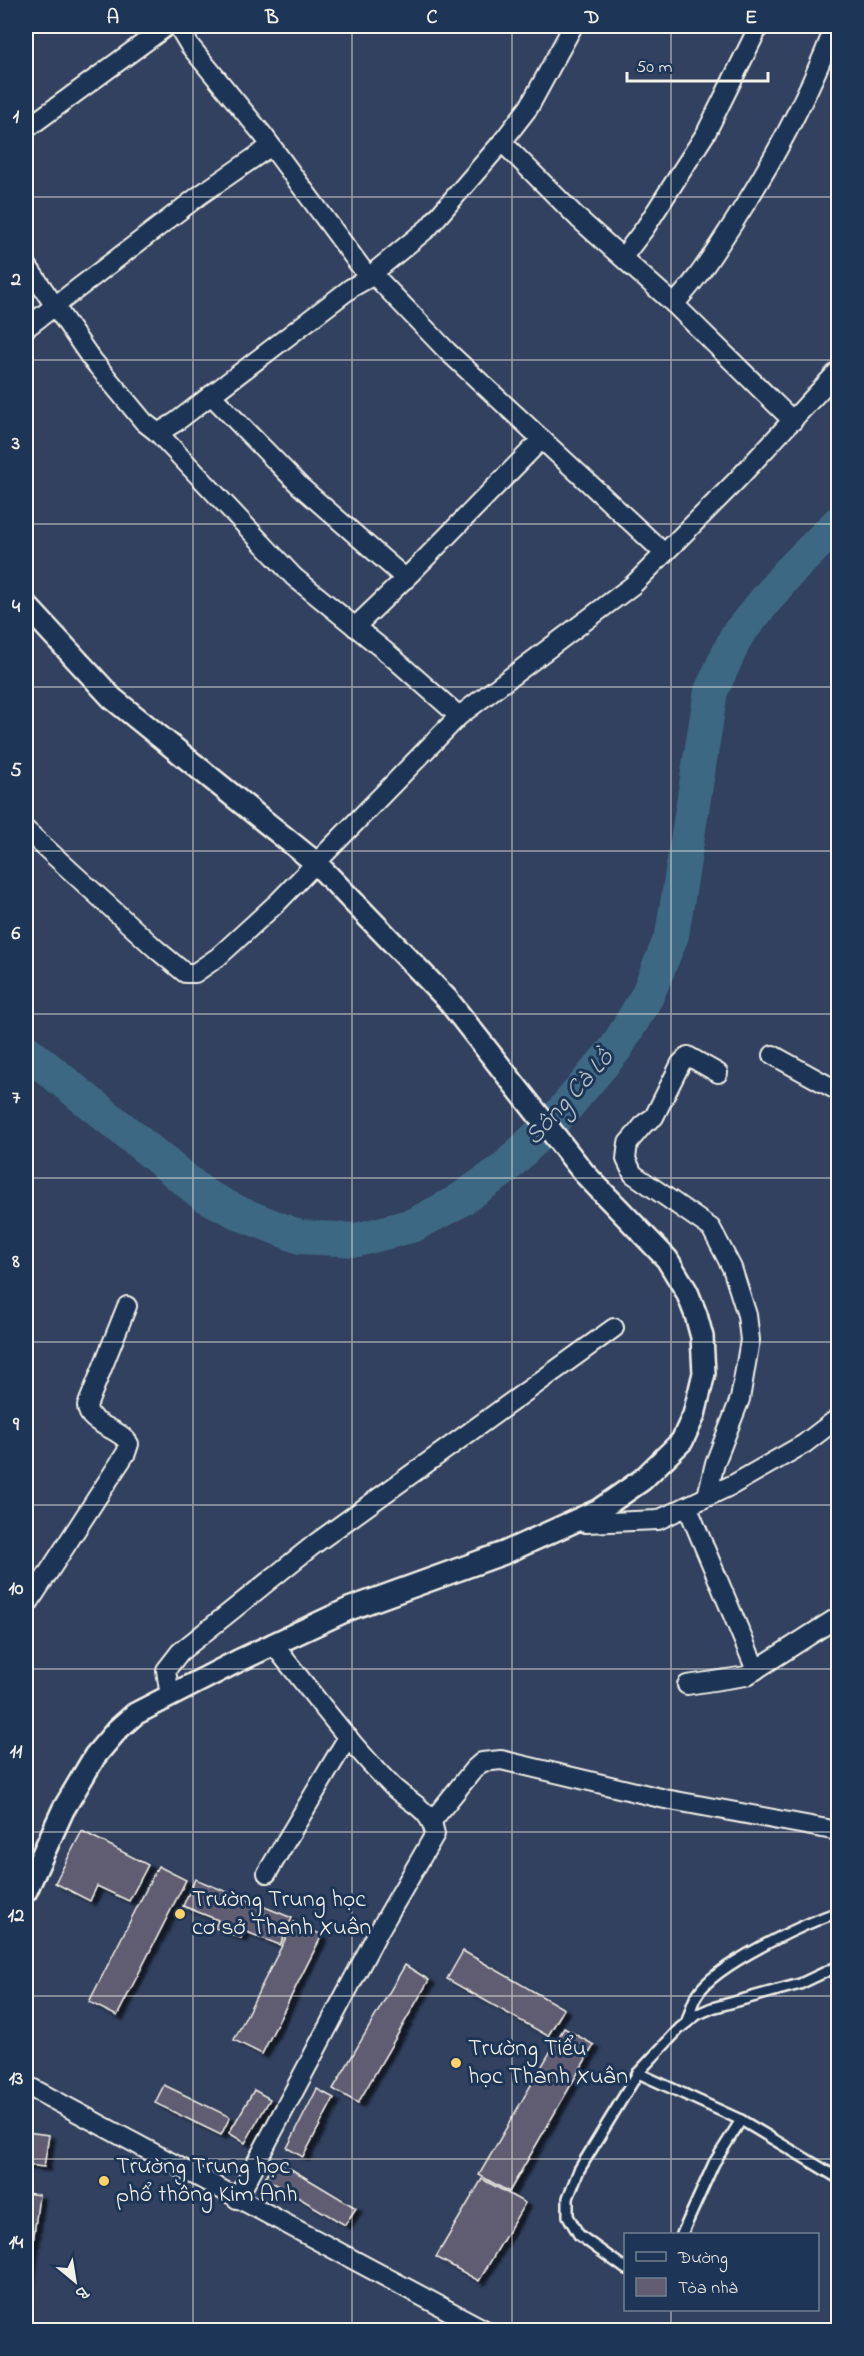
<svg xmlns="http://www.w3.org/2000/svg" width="864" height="2356" viewBox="0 0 864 2356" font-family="'Indie Flower',sans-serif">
<defs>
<filter id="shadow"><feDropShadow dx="6" dy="4" stdDeviation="1.5" flood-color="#0009"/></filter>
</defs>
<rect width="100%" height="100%" fill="#31415f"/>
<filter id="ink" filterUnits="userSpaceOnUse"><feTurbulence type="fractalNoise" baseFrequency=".0167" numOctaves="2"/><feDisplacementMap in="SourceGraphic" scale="12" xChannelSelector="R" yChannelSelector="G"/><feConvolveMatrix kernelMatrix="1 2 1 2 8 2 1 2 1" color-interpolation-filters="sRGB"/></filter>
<g filter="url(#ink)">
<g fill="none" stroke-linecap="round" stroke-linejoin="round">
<!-- river -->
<polyline stroke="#3d6883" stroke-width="34" points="26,1051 204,1195 241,1214 300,1237 357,1240 414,1225 457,1202 503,1170 561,1113 616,1048 647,996 672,935 711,691 737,635 787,574 838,523"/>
</g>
<!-- building -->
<g fill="#615c71" stroke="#f4f1e8" stroke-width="1.5" filter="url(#shadow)">
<polygon points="82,1831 148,1865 129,1901 97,1886 90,1901 55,1883"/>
<polygon points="158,1866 186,1880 117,2016 89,2002"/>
<polygon points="195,1879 292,1918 280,1945 244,1931 241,1938 215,1928 218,1920 183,1906"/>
<polygon points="294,1922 322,1935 262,2054 234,2040"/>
<polygon points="463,1951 564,2009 548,2036 447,1979"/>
<polygon points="405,1965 429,1980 358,2103 333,2089"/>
<polygon points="564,2028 594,2045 509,2192 479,2175"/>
<polygon points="164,2085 230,2117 221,2135 155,2103"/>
<polygon points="317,2089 334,2098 303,2157 287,2148"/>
<polygon points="254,2090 270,2099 245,2143 229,2133"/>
<polygon points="26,2132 49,2135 44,2167 26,2165"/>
<polygon points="276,2160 356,2208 345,2225 265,2178"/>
<polygon points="482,2179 525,2203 479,2281 436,2257"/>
<polygon points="26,2193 39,2195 26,2299"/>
</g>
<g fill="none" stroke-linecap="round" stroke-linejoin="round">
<!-- service casing -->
<g stroke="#f4f1e8" stroke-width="14">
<g id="service">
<path d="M687,2021C690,2013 692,2002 697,1995C714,1965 804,1924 838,1912"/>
<polyline points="638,2073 741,2120 838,2178"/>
<polyline points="682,2234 714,2163 741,2120"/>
<polyline points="626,2269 579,2235 568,2216 568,2198 579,2170 638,2073 680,2028 698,2014 712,2008 800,1984 838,1966"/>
</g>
</g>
<!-- minor casing -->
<g stroke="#f4f1e8" stroke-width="22">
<g id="minor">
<polyline points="178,26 190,46 264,136 369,278"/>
<polyline points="26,129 167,26"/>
<polyline points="502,142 579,219 674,304 793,421"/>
<polyline points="623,257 645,228 706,133 759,26"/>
<polyline points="26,264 90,357 144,422 158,433 294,577 391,656 459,716"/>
<polyline points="374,275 447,351 664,553"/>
<path d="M674,304C698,279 715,251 734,222C774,160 809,95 835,26"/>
<polyline points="26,328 200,195 271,146"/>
<polyline points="211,395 301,487 406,579"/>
<polyline points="158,433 176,422 351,288 374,275 378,269 428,228 502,142 529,107 573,26"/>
<polyline points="355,627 412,572 542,439"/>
<polyline points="26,830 156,949 185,973 195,973 218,957 278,902 459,716 633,585 736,481 838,371"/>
<polyline points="773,1055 838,1091"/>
<polyline points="707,1496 715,1463 740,1399 750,1340 747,1315 732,1268 711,1228 633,1174 626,1159 628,1143 645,1123 654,1117 681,1063 688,1056 718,1073"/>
<polyline points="687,1506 756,1670"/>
<polyline points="577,1520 586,1523 658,1520 734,1484 804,1444 838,1418"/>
<path d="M26,1607L126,1453L129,1444C120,1427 88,1426 87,1406L127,1306"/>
<polyline points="687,1685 746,1676 838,1617"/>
<polyline points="170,1697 166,1670 180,1652 316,1543 614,1328"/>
<polyline points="432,1821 474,1769 482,1762 501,1760 665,1799 838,1831"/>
<polyline points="267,1873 348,1737"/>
<polyline points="26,2085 485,2330"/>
<path d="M237,2199L376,1936L435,1834C430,1808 411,1804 393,1787C349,1743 312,1693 273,1644"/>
</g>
</g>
<!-- tertiary casing -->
<g stroke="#f4f1e8" stroke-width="26">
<polyline id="tertiary" points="26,605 112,698 316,863 447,999 584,1173 667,1259 687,1292 696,1315 702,1337 704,1373 694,1415 682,1441 642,1480 599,1510 504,1553 349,1609 238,1661 135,1714 117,1730 95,1756 63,1810 26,1891"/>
</g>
<!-- service -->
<use href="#service" stroke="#1d3557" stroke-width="9"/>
<!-- minor -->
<use href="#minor" stroke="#1d3557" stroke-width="18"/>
<!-- tertiary -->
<use href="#tertiary" stroke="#1d3557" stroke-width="21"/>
</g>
</g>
<!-- grid -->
<path fill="none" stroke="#f4f1e8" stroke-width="1.5" stroke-opacity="0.55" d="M193,26V2330M352,26V2330M512,26V2330M671,26V2234M26,197H838M26,360H838M26,524H838M26,687H838M26,851H838M26,1014H838M26,1178H838M26,1342H838M26,1505H838M26,1669H838M26,1832H838M26,1996H838M26,2159H838M671,2310V2330"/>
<!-- markers -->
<g fill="#ffd166" stroke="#1d3557" stroke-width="2">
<circle cx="180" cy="1914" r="6"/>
<circle cx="456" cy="2063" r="6"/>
<circle cx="104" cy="2181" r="6"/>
</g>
<g text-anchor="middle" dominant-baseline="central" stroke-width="6" stroke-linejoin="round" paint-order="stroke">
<!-- poi labels -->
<g font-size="24" fill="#f4f1e8" stroke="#1d3557" text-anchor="start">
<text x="192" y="1900">Trường Trung học<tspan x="192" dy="28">cơ sở Thanh Xuân</tspan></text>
<text x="468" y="2049">Trường Tiểu<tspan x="468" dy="28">học Thanh Xuân</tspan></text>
<text x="116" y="2167">Trường Trung học<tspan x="116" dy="28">phổ thông Kim Anh</tspan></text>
</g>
<!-- water labels -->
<g font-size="26" font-style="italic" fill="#b4c1c5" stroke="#1d3557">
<text transform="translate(570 1098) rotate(-48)">Sông Cà Lồ</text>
</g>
</g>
<!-- margin -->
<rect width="864" height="2356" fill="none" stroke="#1d3557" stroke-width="66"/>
<!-- legend -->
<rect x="624" y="2233" width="195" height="78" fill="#1d3557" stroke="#738091" stroke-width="1.5"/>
<rect x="636" y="2252" width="30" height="9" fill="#1d3557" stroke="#738091" stroke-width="1.5"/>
<text x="678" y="2263" font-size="18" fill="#f4f1e8">Đường</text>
<rect x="636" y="2278" width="30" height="18" fill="#615c71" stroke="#738091" stroke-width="1.5"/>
<text x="678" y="2293" font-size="18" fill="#f4f1e8">Tòa nhà</text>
<!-- north arrow -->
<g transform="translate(75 2281) rotate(150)" stroke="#1d3557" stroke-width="4.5" paint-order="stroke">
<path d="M0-4.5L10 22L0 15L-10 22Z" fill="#f4f1e8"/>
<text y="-9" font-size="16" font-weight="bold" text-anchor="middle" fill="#f4f1e8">B</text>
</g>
<!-- scale -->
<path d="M627 72v9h141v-9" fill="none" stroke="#f4f1e8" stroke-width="3"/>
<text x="636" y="72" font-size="18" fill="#f4f1e8" stroke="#1d3557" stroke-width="4.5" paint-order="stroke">50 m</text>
<rect x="33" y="33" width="798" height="2290" fill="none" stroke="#f4f1e8" stroke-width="2"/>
<g font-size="20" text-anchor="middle" font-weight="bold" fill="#f4f1e8">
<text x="113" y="23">A</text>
<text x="272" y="23">B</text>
<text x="432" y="23">C</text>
<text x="592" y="23">D</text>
<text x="751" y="23">E</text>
<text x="16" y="122">1</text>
<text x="16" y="285">2</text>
<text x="16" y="449">3</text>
<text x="16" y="612">4</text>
<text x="16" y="776">5</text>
<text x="16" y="939">6</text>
<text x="16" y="1103">7</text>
<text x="16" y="1267">8</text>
<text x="16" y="1430">9</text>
<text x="16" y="1594">10</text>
<text x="16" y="1757">11</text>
<text x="16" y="1921">12</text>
<text x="16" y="2084">13</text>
<text x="16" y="2248">14</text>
</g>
</svg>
